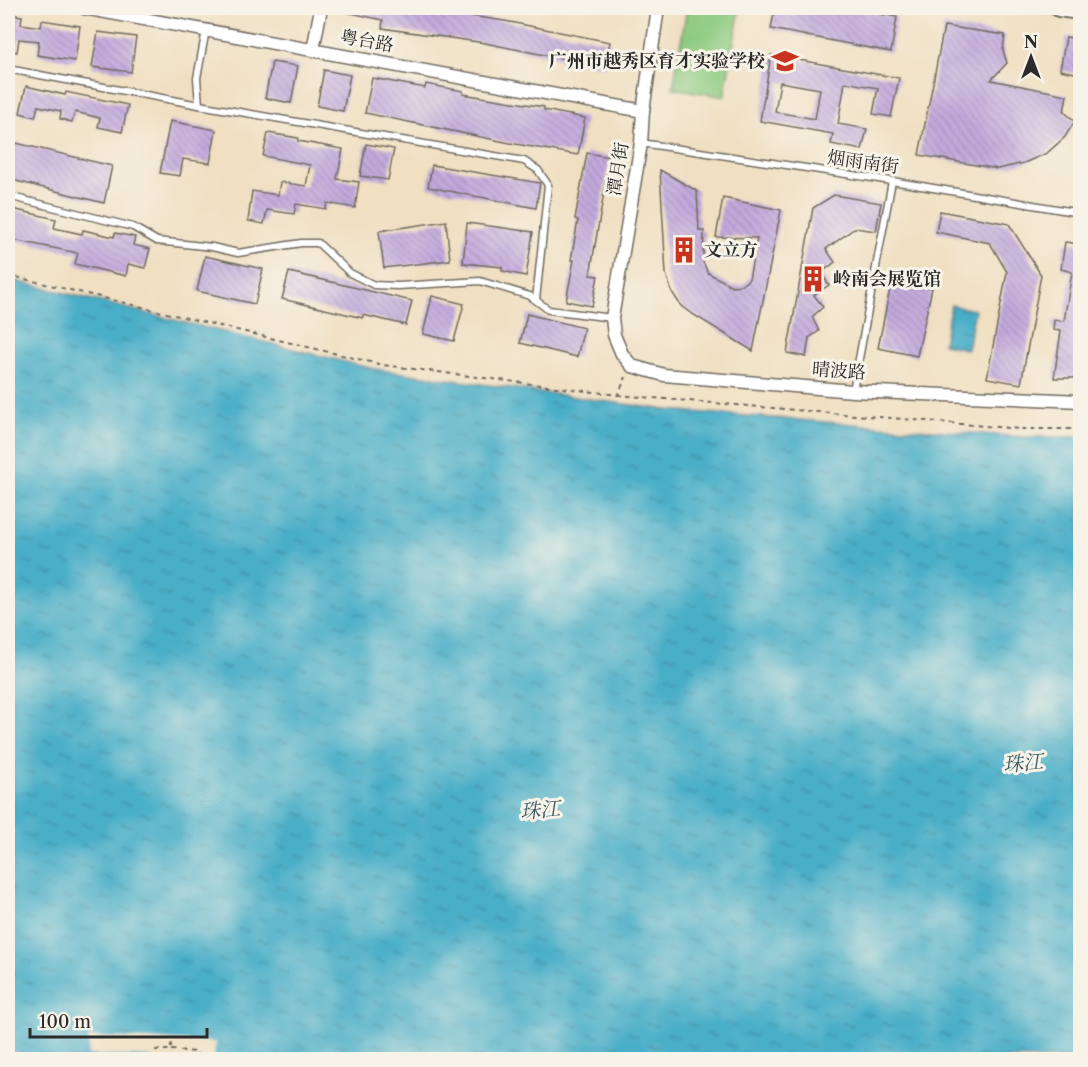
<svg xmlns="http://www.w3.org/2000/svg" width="1088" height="1067" viewBox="0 0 1088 1067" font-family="'Libre Caslon Text','Noto Serif SC',serif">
<defs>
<pattern id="water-ripples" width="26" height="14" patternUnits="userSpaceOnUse" patternTransform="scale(1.5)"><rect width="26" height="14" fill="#49aec8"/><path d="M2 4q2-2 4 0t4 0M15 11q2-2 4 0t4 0" fill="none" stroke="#3d8ea3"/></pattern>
<pattern id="building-back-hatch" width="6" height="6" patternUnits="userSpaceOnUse" patternTransform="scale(1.5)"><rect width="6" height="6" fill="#c3aade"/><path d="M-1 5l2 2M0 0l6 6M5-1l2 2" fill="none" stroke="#9f8bb4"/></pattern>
</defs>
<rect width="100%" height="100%" fill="#f7f3e8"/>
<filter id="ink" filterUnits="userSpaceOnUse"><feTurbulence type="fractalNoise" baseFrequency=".0167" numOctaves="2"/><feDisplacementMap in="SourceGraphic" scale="12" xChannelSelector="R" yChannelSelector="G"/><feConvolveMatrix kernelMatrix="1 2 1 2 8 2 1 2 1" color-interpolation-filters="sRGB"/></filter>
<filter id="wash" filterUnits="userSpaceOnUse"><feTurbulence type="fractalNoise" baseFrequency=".008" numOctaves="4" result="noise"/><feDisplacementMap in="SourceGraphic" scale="24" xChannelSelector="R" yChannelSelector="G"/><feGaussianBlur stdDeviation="1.35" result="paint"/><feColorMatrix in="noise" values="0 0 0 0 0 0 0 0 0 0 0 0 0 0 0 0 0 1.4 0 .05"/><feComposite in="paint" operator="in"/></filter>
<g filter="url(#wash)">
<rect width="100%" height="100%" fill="#f0dfc1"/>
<!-- green -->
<polygon fill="#8ecb81" stroke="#5c7b56" stroke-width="1.5" points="687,8 740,8 724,97 673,88"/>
<!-- water -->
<g fill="url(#water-ripples)" stroke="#3a6c7a" stroke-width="1.5">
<polygon points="8,279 374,369 668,410 1022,437 1080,437 1080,1059 44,1060 8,1050"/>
<polygon points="951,305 975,310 967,349 943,344"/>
</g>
<!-- pier -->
<polygon fill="#f0dfc1" points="89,1037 215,1042 214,1059 152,1060 151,1057 88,1055"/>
<g id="blocks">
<!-- building -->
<g fill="url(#building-back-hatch)" fill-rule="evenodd">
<polygon points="346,8 416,8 505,21 610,42 605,67 485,43 382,28 383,20 346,12"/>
<polygon points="775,8 845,8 897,17 891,52 771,29"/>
<polygon points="8,14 22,16 21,24 41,27 42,20 80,26 75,61 37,55 39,41 19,39 17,52 8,50"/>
<polygon points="944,26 1005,35 1003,50 1007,63 991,80 1067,95 1064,112 1075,121 1065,137 1047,153 1024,163 998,169 919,155"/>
<polygon points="98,32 136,37 131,72 92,67"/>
<polygon points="1066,37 1080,39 1080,74 1060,70"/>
<path d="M771,55L899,78L891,117L873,114L878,88L845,82L838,124L867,129L862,150L831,144L833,134L760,121ZM780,82L820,89L815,119L775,112Z"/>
<polygon points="272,62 298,66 291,103 265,98"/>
<polygon points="324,70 350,75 343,111 317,106"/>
<polygon points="372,78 425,88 426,84 463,91 463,94 544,107 544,110 585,118 578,155 510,143 365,113"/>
<polygon points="26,86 65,95 66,92 128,105 122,132 98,127 100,118 75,112 72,122 60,119 61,111 38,106 35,117 20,113"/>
<polygon points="170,121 216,130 210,163 183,159 180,176 160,173"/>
<polygon points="268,133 298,138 298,141 343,149 337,179 359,182 355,208 327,203 326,209 296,204 294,214 267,210 264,224 248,221 252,191 278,195 280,182 306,186 310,165 263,156"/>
<polygon points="8,141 112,166 104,203 8,179"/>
<polygon points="366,144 394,149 388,180 360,176"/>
<polygon points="587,153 610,157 590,275 598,276 592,306 566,301 574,260 571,260 578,220 575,219"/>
<polygon points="432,165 540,183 536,208 428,187"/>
<polygon points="660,170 697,191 699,231 704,231 703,262 708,273 732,286 742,285 749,279 757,238 716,237 723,198 781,210 753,351 689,312 681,306 672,292 666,274"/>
<polygon points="834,195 881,203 876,231 855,228 826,249 835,262 821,273 829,285 814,295 823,307 812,317 819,331 809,338 806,357 787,353 813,208"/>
<polygon points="8,208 56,219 54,228 82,234 83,230 114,237 115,233 135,237 133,245 150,249 145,268 128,264 126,276 75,264 78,253 8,239"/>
<polygon points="940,211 1009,224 1041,275 1021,384 987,378 1007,272 990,243 936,232"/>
<polygon points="446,221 450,260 384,268 379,231"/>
<polygon points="467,223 533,232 526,276 502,271 502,267 463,263"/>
<polygon points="1065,242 1080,244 1080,378 1054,378 1061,331 1053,330 1054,320 1064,321 1072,272 1061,269"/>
<polygon points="205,256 263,269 255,304 197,291"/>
<polygon points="289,272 412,301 406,325 363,315 363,318 282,299"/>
<polygon points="892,279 932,288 917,356 878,348"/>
<polygon points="432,296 464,304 454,341 423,334"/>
<polygon points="527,314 584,328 577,357 520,343"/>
</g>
</g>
</g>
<g filter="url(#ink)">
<use href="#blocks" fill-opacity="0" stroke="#706a60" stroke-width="1.5"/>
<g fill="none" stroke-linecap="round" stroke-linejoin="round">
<!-- service casing -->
<g stroke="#706a60" stroke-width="9">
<g id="service">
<polyline points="8,69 199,105 524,161 538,170 548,185 536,300"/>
<polyline points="199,105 197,78 206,30"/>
<polyline points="641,143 892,181 1080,213"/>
<polyline points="8,196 133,227 157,241 212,247 238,253 301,243 318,243 350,273 374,285 398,286 480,281 530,296 549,310 612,318"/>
<polyline points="853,391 892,181"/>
</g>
</g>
<!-- minor casing -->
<g stroke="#706a60" stroke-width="15">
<g id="minor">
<polyline points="84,8 643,111"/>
<polyline points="658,8 643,111 641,143 612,318 614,335 622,354 632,366 664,375 853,391 1080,401"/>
<polyline points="313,50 321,8"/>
</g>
</g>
<!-- secondary casing -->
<g stroke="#706a60" stroke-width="20">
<polyline id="secondary" points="1059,8 1080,11"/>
</g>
<!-- path -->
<g stroke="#706a60" stroke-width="2" stroke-dasharray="4.5 4.5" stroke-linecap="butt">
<polyline points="8,275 383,365 618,395 626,377"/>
<polyline points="618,395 1021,429 1080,429"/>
<polyline points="171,1050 197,1052 196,1060"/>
<polyline points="8,1057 17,1060"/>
<polyline points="156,1060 156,1050 171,1050 171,1040"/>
</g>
<!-- service -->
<use href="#service" stroke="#fff" stroke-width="6"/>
<!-- minor -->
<use href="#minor" stroke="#fff" stroke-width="12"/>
<!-- secondary -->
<use href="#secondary" stroke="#fff" stroke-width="16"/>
</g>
</g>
<!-- icons -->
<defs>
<g id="school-bare" transform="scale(2.07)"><path d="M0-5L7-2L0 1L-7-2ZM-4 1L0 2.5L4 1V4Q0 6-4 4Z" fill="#c8321e" stroke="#f7f3e8" stroke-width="2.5" paint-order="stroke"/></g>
<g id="building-bare" transform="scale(2.07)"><path d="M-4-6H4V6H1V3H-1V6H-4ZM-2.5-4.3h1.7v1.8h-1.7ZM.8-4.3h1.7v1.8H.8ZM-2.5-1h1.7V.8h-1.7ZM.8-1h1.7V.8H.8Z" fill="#c8321e" stroke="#f7f3e8" stroke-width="2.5" paint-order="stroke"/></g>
</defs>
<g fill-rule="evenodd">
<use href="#school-bare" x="785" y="61"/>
<use href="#building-bare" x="684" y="250"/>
<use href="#building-bare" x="813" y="279"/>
</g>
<g text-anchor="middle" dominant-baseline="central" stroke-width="6" stroke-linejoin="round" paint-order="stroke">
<!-- street labels -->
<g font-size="18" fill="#2b2b2b" stroke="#f7f3e8">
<text transform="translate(367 41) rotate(10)">粤台路</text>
<text transform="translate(863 162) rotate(8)">烟雨南街</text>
<text transform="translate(618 169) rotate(-81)">潭月街</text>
<text transform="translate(839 371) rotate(4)">晴波路</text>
</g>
<!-- poi labels -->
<g font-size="18" font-weight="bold" fill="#2b2b2b" stroke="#f7f3e8" text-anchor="start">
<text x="765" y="61" text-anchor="end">广州市越秀区育才实验学校</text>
<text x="704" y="250">文立方</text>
<text x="833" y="279">岭南会展览馆</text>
</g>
<!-- water labels -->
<g font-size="20" font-style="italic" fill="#365962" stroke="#f7f3e8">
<text transform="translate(1023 763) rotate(-5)">珠江</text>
<text transform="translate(540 810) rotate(-5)">珠江</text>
</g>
</g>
<!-- margin -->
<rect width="1088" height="1067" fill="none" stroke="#f7f3e8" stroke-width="30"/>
<!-- north arrow -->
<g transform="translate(1031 57)" stroke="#f7f3e8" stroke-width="4.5" paint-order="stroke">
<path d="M0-4.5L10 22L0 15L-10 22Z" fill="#2b2b2b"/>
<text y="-9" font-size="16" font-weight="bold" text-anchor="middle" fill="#2b2b2b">N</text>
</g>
<!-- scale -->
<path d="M30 1028v9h177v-9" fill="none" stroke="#2b2b2b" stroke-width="3"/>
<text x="39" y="1028" font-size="18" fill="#2b2b2b" stroke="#f7f3e8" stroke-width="4.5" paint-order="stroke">100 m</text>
</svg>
